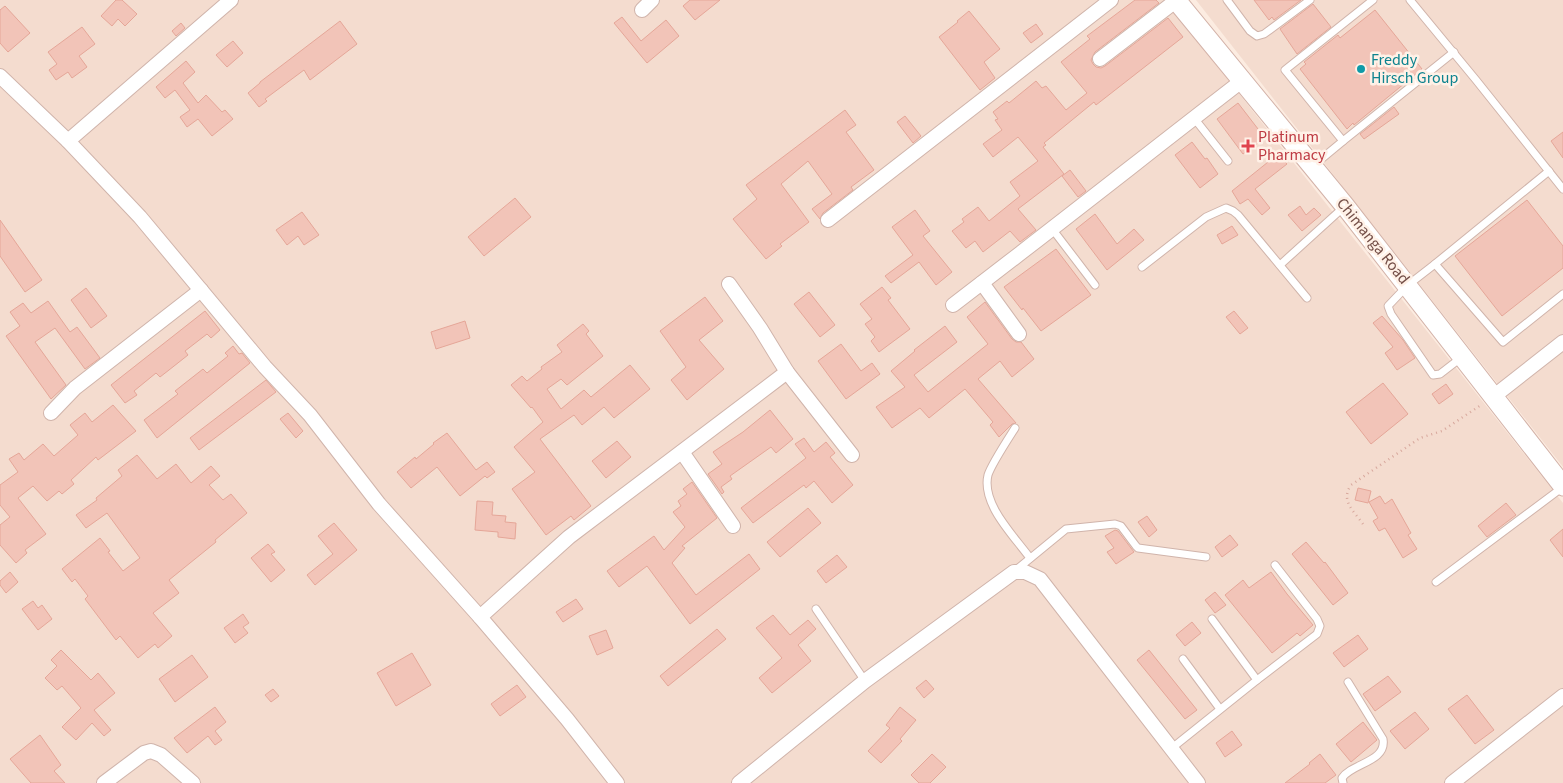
<svg xmlns="http://www.w3.org/2000/svg" width="1563" height="783" viewBox="0 0 1563 783" font-family="'Source Sans 3',sans-serif">
<rect width="100%" height="100%" fill="#fcece1"/>
<!-- residential -->
<g fill="#f4dccf">
<polygon points="0,0 1165,0 1563,503 1563,783 0,783"/>
<polygon points="1196,0 1563,0 1563,467"/>
</g>
<!-- building -->
<g fill="#f2c4b8" stroke="#e5a698">
<polygon points="116,0 122,0 137,14 125,26 118,19 112,26 101,16"/>
<polygon points="690,0 720,0 695,20 683,6"/>
<polygon points="1135,0 1156,0 1159,3 1095,52 1091,60 1093,64 1096,67 1101,68 1105,66 1168,18 1183,37 1096,105 1094,102 1044,143 1046,145 1043,147 1064,174 1018,209 1036,230 1020,242 1010,231 983,252 975,241 966,248 952,231 964,222 962,219 978,207 989,221 1020,196 1010,182 1038,161 1018,137 993,157 983,144 1002,130 995,120 998,119 993,112 1007,101 1009,103 1036,81 1042,88 1046,86 1066,110 1087,93 1061,62 1090,39 1087,36"/>
<polygon points="1254,0 1301,0 1274,20 1272,17 1269,20"/>
<polygon points="1313,4 1331,27 1297,54 1280,29"/>
<polygon points="5,6 30,33 8,52 0,43 0,10"/>
<polygon points="1375,10 1422,69 1354,125 1353,123 1347,129 1300,69 1306,64 1304,62 1338,35 1340,38"/>
<polygon points="969,11 1000,49 984,62 995,78 980,90 939,37 958,22 957,21"/>
<polygon points="622,17 641,41 666,20 679,36 647,63 614,23"/>
<polygon points="340,21 357,44 310,80 304,70 265,99 267,101 259,107 248,93 260,83 260,82"/>
<polygon points="181,23 185,28 176,36 172,31"/>
<polygon points="1036,24 1043,34 1031,43 1023,33"/>
<polygon points="82,27 95,44 79,56 87,67 72,78 68,72 56,80 49,70 57,64 48,52"/>
<polygon points="233,41 243,53 227,67 216,55"/>
<polygon points="186,61 195,72 183,83 198,103 206,95 222,112 225,110 233,119 212,136 198,119 187,127 180,117 190,110 175,90 165,98 156,87"/>
<polygon points="1238,103 1265,138 1243,154 1217,119"/>
<polygon points="1394,107 1399,114 1364,139 1360,134"/>
<polygon points="845,110 856,125 846,132 874,170 851,187 853,190 823,213 820,219 812,209 832,194 808,161 781,184 809,222 780,244 782,246 766,259 733,219 757,199 746,185"/>
<polygon points="905,116 921,136 913,143 897,122"/>
<polygon points="1563,132 1563,158 1551,141"/>
<polygon points="1192,142 1205,159 1207,158 1218,174 1200,188 1175,155"/>
<polygon points="1278,154 1287,164 1255,189 1270,208 1262,215 1248,199 1240,204 1232,191"/>
<polygon points="1070,170 1086,191 1078,197 1062,176"/>
<polygon points="515,198 531,217 484,256 468,237"/>
<polygon points="1527,200 1563,246 1563,268 1502,316 1455,256"/>
<polygon points="1300,206 1306,215 1314,208 1321,215 1302,231 1288,215"/>
<polygon points="915,210 930,231 923,236 952,272 936,285 919,262 891,283 885,276 913,255 892,227"/>
<polygon points="302,212 319,235 304,245 298,236 287,245 276,230"/>
<polygon points="1095,214 1117,244 1134,229 1144,240 1107,270 1076,229"/>
<polygon points="0,220 42,280 25,292 0,256"/>
<polygon points="1232,226 1238,235 1222,244 1217,235"/>
<polygon points="1056,249 1091,295 1041,331 1023,308 1022,310 1004,287"/>
<polygon points="882,287 891,298 888,300 910,329 879,352 871,341 875,337 865,324 872,319 860,304"/>
<polygon points="86,288 107,316 91,328 71,300"/>
<polygon points="809,292 835,325 820,337 794,304"/>
<polygon points="705,297 723,321 699,340 724,369 687,400 671,380 686,367 660,331"/>
<polygon points="48,301 70,332 77,327 100,358 85,369 55,328 35,342 66,385 51,399 6,336 20,326 10,312 23,303 31,313"/>
<polygon points="985,302 1012,339 1016,342 1021,342 1034,359 1012,377 1000,361 978,379 1016,423 1012,424 999,437 990,425 993,422 965,389 929,418 920,408 892,428 876,407 905,387 891,371 915,351 914,350 945,326 957,342 914,375 928,392 988,344 967,317"/>
<polygon points="205,311 220,330 211,338 207,334 185,351 188,355 169,370 160,377 156,373 134,391 137,395 125,403 111,385"/>
<polygon points="1234,311 1248,328 1240,334 1226,317"/>
<polygon points="1382,316 1403,340 1415,358 1397,370 1385,353 1393,347 1373,323"/>
<polygon points="465,321 470,338 436,349 431,332"/>
<polygon points="583,324 589,331 586,334 603,356 567,385 561,379 547,389 561,409 584,390 591,397 630,365 650,389 614,418 604,407 582,425 574,415 540,439 591,506 574,520 571,516 546,535 512,489 535,472 514,447 543,422 532,407 531,408 511,385 522,376 527,381 542,369 541,367 562,352 557,345"/>
<polygon points="841,344 861,371 872,363 880,374 846,399 818,361"/>
<polygon points="233,346 239,354 242,353 250,363 157,438 144,420 178,394 175,391 203,369 207,373 228,356 225,353"/>
<polygon points="266,380 276,392 199,450 190,438"/>
<polygon points="1383,383 1408,414 1371,444 1346,412"/>
<polygon points="1446,384 1453,394 1439,404 1432,394"/>
<polygon points="113,405 136,431 98,460 96,457 71,480 74,484 62,494 59,491 47,501 33,486 18,498 46,534 25,550 27,553 16,563 0,545 0,525 10,517 0,505 0,485 18,472 9,459 19,453 24,460 43,444 54,456 78,435 70,425 85,413 92,422"/>
<polygon points="770,410 793,439 776,453 771,447 730,476 732,479 721,487 724,492 722,494 708,474 722,464 713,452 743,432"/>
<polygon points="288,413 303,431 296,438 280,419"/>
<polygon points="447,433 476,470 487,462 495,472 487,478 485,476 460,496 437,467 411,488 397,472 415,457 416,459 434,444 433,443"/>
<polygon points="804,438 814,452 826,442 835,453 830,457 853,485 832,503 814,481 806,488 804,485 753,523 741,508 806,458 795,444"/>
<polygon points="617,441 631,457 606,478 592,461"/>
<polygon points="137,455 157,479 176,464 191,483 211,466 220,476 209,485 223,500 231,494 247,513 215,540 216,542 169,580 179,593 153,613 172,636 158,648 155,644 138,658 120,636 116,640 85,599 88,596 75,579 72,582 62,569 100,538 110,551 108,552 123,571 140,558 107,513 86,528 76,515 97,500 96,498 122,476 118,470"/>
<polygon points="692,482 717,518 682,546 685,548 672,563 696,595 749,554 760,569 690,624 647,566 619,587 607,571 654,536 664,550 685,527 673,512 681,506 678,501 687,494 683,489"/>
<polygon points="1358,488 1371,491 1368,503 1355,500"/>
<polygon points="1380,496 1385,504 1392,499 1411,533 1408,535 1417,549 1403,558 1385,528 1379,531 1373,521 1378,518 1369,502"/>
<polygon points="477,501 493,502 492,515 506,516 505,522 516,523 515,539 498,537 498,532 475,530"/>
<polygon points="1506,503 1516,515 1487,537 1478,526"/>
<polygon points="808,508 821,523 780,557 767,542"/>
<polygon points="1147,516 1157,530 1149,537 1138,522"/>
<polygon points="334,523 357,550 315,585 307,575 333,554 318,536"/>
<polygon points="1563,529 1563,557 1550,540"/>
<polygon points="1115,530 1118,531 1134,552 1116,564 1107,552 1114,548 1105,536"/>
<polygon points="1230,535 1238,545 1222,557 1215,547"/>
<polygon points="1306,542 1324,563 1325,562 1348,593 1333,605 1292,554"/>
<polygon points="268,544 275,552 271,554 285,570 271,582 251,558"/>
<polygon points="837,555 847,567 826,583 817,571"/>
<polygon points="10,572 18,582 6,593 0,585 0,581"/>
<polygon points="1271,572 1287,594 1313,625 1300,636 1297,633 1272,653 1225,595 1243,580 1249,588"/>
<polygon points="1215,592 1226,605 1215,613 1205,600"/>
<polygon points="576,599 583,609 563,622 556,612"/>
<polygon points="33,601 38,608 42,605 52,619 38,630 22,609"/>
<polygon points="243,614 249,623 243,627 248,633 235,643 224,628"/>
<polygon points="773,615 790,635 808,620 816,629 798,645 811,661 772,693 759,678 782,658 756,628"/>
<polygon points="1192,622 1201,633 1185,646 1176,635"/>
<polygon points="717,629 726,639 668,686 660,676"/>
<polygon points="606,630 613,648 597,655 589,636"/>
<polygon points="1358,635 1368,649 1344,667 1333,653"/>
<polygon points="61,650 91,680 98,673 115,693 94,710 111,730 104,736 92,723 76,740 62,727 81,708 62,686 57,690 45,678 57,666 51,660"/>
<polygon points="1149,650 1197,710 1185,719 1137,660"/>
<polygon points="412,653 431,685 396,706 377,673"/>
<polygon points="192,655 208,677 175,702 159,679"/>
<polygon points="1388,676 1401,692 1375,711 1363,694"/>
<polygon points="926,680 934,689 924,698 916,688"/>
<polygon points="517,685 526,697 500,716 491,704"/>
<polygon points="273,689 279,696 271,702 265,695"/>
<polygon points="1467,695 1494,730 1475,744 1448,709"/>
<polygon points="215,707 226,722 215,731 222,740 215,745 208,736 187,753 174,738"/>
<polygon points="900,707 916,720 900,739 902,741 881,763 868,751 890,728 886,725"/>
<polygon points="1415,712 1429,729 1405,749 1390,731"/>
<polygon points="1363,722 1377,740 1351,762 1336,744"/>
<polygon points="1232,731 1242,745 1225,757 1216,743"/>
<polygon points="40,735 61,765 54,771 65,783 31,783 10,759"/>
<polygon points="932,754 946,767 930,783 919,783 911,775"/>
<polygon points="1320,754 1336,775 1325,783 1285,783 1310,764 1309,763"/>
</g>
<g fill="none" stroke-linecap="round" stroke-linejoin="round">
<!-- lane casing -->
<g stroke="#d0b4ab" stroke-width="9">
<g id="lane">
<polyline points="1227,0 1250,31 1257,36 1264,34 1310,0"/>
<polyline points="1373,0 1285,70 1343,141 1454,52"/>
<polyline points="1410,0 1476,80 1563,189"/>
<polyline points="1194,118 1228,161"/>
<polyline points="1314,165 1343,141"/>
<polyline points="1549,171 1435,264 1503,342 1563,294"/>
<polyline points="1053,230 1095,285"/>
<polyline points="1435,264 1408,285 1388,306 1391,314 1433,375 1440,374 1462,357"/>
<polyline points="1280,265 1345,206"/>
<polyline points="1142,267 1206,217 1226,208 1233,211 1238,215 1307,298"/>
<path d="M1015,428C1008,439 991,465 988,475C981,504 1014,536 1030,558"/>
<polyline points="1016,570 1066,529 1115,524 1121,526 1136,546 1138,548 1206,557"/>
<polyline points="1436,582 1563,487"/>
<polyline points="816,609 865,681"/>
<polyline points="1183,659 1220,709"/>
<polyline points="1257,680 1317,634 1320,626 1317,619 1275,565"/>
<polyline points="1172,748 1257,680 1212,619"/>
<path d="M1343,783L1342,778C1352,763 1387,762 1383,739L1348,682"/>
</g>
</g>
<!-- street casing -->
<g stroke="#d0b4ab" stroke-width="16">
<g id="street">
<polyline points="642,10 652,0"/>
<polyline points="1100,59 1177,0"/>
<polyline points="0,76 68,141 140,217 265,367 310,415 379,504 480,617 567,719 617,783"/>
<polyline points="68,141 231,0"/>
<polyline points="828,220 1111,0"/>
<polyline points="982,283 1019,334"/>
<polyline points="729,284 760,328 787,372 852,455"/>
<path d="M953,305C1050,231 1146,155 1243,80"/>
<polyline points="1493,397 1563,342"/>
<polyline points="51,413 75,388 201,290"/>
<polyline points="682,452 733,526"/>
<polyline points="480,617 569,537 787,372"/>
<polyline points="104,783 144,753 151,751 161,755 193,783"/>
<polyline points="739,783 865,681 1014,572 1025,572 1040,579 1198,783"/>
<polyline points="1452,783 1563,696"/>
</g>
</g>
<!-- secondary casing -->
<g stroke="#d3b2a8" stroke-width="21">
<polyline id="secondary" points="1176,0 1345,206 1563,486"/>
</g>
<!-- path -->
<path stroke="#d7a79c" stroke-width="2.5" stroke-dasharray="1 4" stroke-linecap="butt" d="M1363,524C1354,511 1340,501 1351,485L1420,438L1442,431L1481,405"/>
<!-- lane -->
<use href="#lane" stroke="#fff" stroke-width="7"/>
<!-- street -->
<use href="#street" stroke="#fff" stroke-width="14"/>
<!-- secondary -->
<use href="#secondary" stroke="#fff" stroke-width="19"/>
</g>
<!-- markers -->
<circle fill="#0f9aa8" stroke="#fff1e7" stroke-width="2" cx="1361" cy="69" r="5"/>
<path fill="#e0444e" stroke="#fff1e7" stroke-width="2" d="M1245.5 138.5h5v5h5v5h-5v5h-5v-5h-5v-5h5z"/>
<g text-anchor="middle" dominant-baseline="central" stroke-width="5" stroke-linejoin="round" paint-order="stroke">
<!-- culture labels -->
<g font-size="16" fill="#0d838f" stroke="#fff1e7" text-anchor="start">
<text x="1371" y="60">Freddy<tspan x="1371" dy="18">Hirsch Group</tspan></text>
</g>
<!-- health labels -->
<g font-size="16" fill="#be3a42" stroke="#fff1e7" text-anchor="start">
<text x="1258" y="137">Platinum<tspan x="1258" dy="18">Pharmacy</tspan></text>
</g>
<!-- street labels -->
<g font-size="16" fill="#744f48" stroke="#fff1e7">
<text transform="translate(1373 241) rotate(51)">Chimanga Road</text>
</g>
</g>
</svg>
